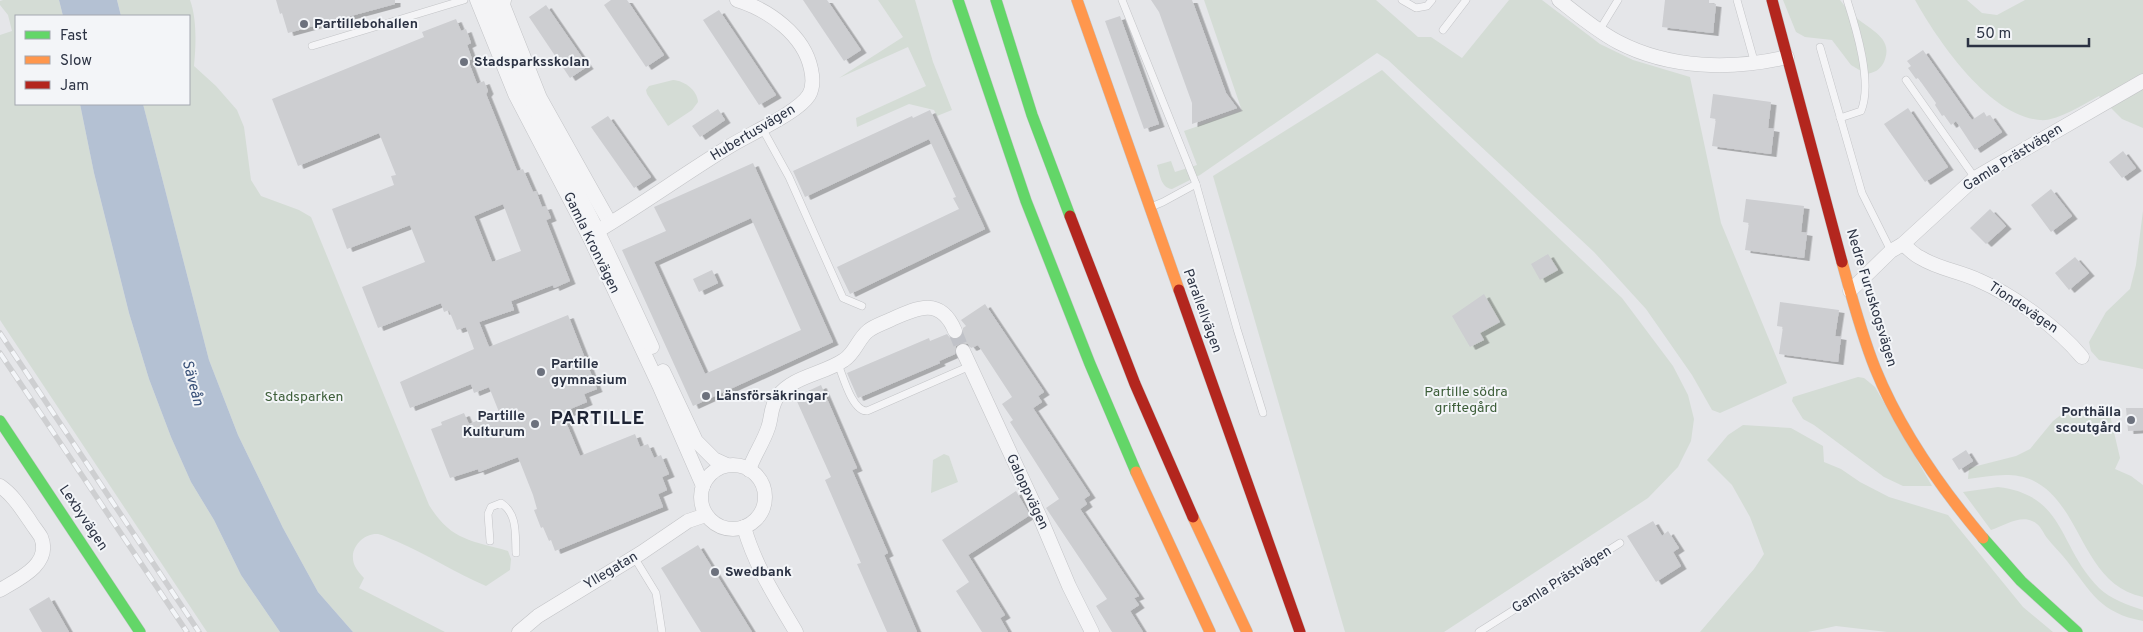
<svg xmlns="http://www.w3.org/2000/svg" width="2143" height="632" viewBox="0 0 2143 632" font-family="Overpass,sans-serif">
<defs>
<filter id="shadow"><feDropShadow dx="5.5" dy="3" stdDeviation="0" flood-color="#0004"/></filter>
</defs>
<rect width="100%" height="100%" fill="#e5e6e9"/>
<!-- green -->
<g fill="#d4dcd5">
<polygon points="3,0 59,0 63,16 16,16 16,104 80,104 94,173 129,313 149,379 171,437 191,482 214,520 241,575 280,632 207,632 0,320 0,35 12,31 8,15 0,5 0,1"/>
<path d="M117,0H190C197,19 196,45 194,66L216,86L237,110L244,127L251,180L261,196L299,210L311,217L429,505C451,541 471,540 508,551L511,559L510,570L486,586C455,573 427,554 396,541C390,539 384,535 378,534C366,533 355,543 353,554C352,565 357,570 364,578L359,588L445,632H353L318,592L283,528L238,435L209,360L143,104H189V16H121Z"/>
<polygon points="878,0 915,0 933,62 952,110 937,116 934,110 909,104 857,127 856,118 926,86 908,47 839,78 903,37"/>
<path d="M1204,0H1376L1418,37H1431L1462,58L1509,0H1542L1600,44L1633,60L1690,77L1721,223L1787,383L1720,413L1712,410L1692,375L1646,309L1594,252L1388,60L1377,53L1200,175L1172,189C1161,188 1160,175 1157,165L1171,161L1175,172L1197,165L1184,131L1242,111Z"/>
<path d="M1783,0H1840C1845,7 1852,14 1859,20C1873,31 1894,40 1884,62C1880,70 1874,73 1866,74L1851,65L1832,40L1805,37L1796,32Z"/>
<path d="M1915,0H1967L1982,13L1997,15L2025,0H2143V128L2122,119L2099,96C2084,104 2056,122 2040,120C1989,116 1938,41 1915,0Z"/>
<polygon points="1382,70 1622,298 1673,366 1688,395 1694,419 1691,441 1678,467 1648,498 1444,632 1345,632 1213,176"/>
<path d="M673,80C685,81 697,90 698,102L692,110L668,126L647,94L646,90L649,86Z"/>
<polygon points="2143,211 2143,369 2099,360 2091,351 2089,342 2106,312 2130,289 2136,265"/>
<polygon points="1858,377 1864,378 1875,387 1932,486 1903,486 1884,477 1814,425 1803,419 1792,401 1793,397"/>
<path d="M2079,410L2100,411L2110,415L2120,458L2115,469L2131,476L2143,485V597C2081,584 2083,504 2032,480C2013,471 1988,476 1968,479L1969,468L2016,456L2030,449L2053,421L2062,414Z"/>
<polygon points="1743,425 1791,428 1823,446 1824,462 1841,469 1860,482 1889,497 1948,515 2023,607 2053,632 1887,632 1836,626 1808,632 1700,632 1754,569 1764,554 1750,517 1732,485 1707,460 1728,435"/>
<polygon points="944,454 949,456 958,482 931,493 933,460"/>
<path d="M1998,487C2066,495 2058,547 2099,588C2111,599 2127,605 2143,610V621C2100,613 2091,592 2067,561C2061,553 2053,546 2047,538C2042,531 2040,524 2032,521C2020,515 2003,526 1991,530L1963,492Z"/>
</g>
<!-- water -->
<g fill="#b4c1d3">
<polygon points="59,0 117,0 121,16 63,16"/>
<polygon points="80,104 143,104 209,360 238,435 283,528 318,592 353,632 280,632 241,575 214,520 191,482 171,437 149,379 129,313 94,173"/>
</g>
<!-- building -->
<g fill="#cdced1" fill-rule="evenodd" filter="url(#shadow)">
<polygon points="276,0 395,0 395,4 288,33 282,13 280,14"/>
<polygon points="611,0 627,0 664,55 646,67 604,5"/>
<polygon points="803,0 827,0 861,50 844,61"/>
<polygon points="1151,0 1192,0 1226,93 1237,108 1192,124 1192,103 1159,12"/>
<polygon points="1665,0 1709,0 1709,3 1716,4 1713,33 1662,27"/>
<polygon points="546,5 588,66 570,78 529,17"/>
<polygon points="719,10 776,95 759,105 703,20"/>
<polygon points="1120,16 1159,124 1144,129 1105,21"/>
<path d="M456,19L461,31L466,29L471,43L467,45L472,59L468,60L477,84L484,81L488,91L486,94L517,171L523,169L533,192L536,191L542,207L546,206L551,218L546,220L570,281L554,288L553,285L511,301L514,310L479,322L489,347L568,315L597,389L584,394L587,402L570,409L571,412L563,415L580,456L635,434L640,447L648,444L654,458L661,455L669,474L662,477L667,490L658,494L663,507L555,551L551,540L549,541L543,527L541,528L534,510L537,509L533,495L518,457L479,472L478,469L450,478L431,429L442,425L441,422L464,413L469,424L499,412L489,387L474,393L471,384L410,408L400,382L474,349L466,327L457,330L449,310L444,312L441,303L378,328L362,287L425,262L410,225L347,249L332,209L394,185L391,176L396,175L379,133L298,166L272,99L424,37L422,32ZM503,204L521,251L492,262L474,216Z"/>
<polygon points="1923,50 1972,120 1984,112 1987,117 1990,115 2002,132 1975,150 1956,121 1951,125 1944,115 1942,116 1935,105 1936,103 1918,78 1916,79 1908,68 1911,66 1907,61"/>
<polygon points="1713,94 1771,102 1768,128 1774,129 1771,154 1712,146 1716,119 1710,118"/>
<polygon points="1908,108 1948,167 1925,182 1884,124"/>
<polygon points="718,109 725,120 700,137 692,126"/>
<polygon points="930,110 985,229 850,294 837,267 959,209 953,198 956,197 929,139 805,197 793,171 912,116 913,118"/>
<polygon points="608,116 651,177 634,188 591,127"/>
<polygon points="2123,151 2136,168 2122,178 2109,162"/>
<path d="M753,163L833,342L693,406L622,250L666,231L654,207ZM751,218L801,330L705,374L654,262Z"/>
<polygon points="2051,189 2072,216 2051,232 2031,205"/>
<polygon points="1746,199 1804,206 1801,232 1807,233 1804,258 1745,250 1749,223 1743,222"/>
<polygon points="1990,209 2006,226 1986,244 1970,228"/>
<polygon points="1548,254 1558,270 1540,280 1531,264"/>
<polygon points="2075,257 2089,273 2069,290 2055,273"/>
<polygon points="712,270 718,283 699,292 693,279"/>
<polygon points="1484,294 1500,322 1480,333 1484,340 1470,347 1452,316"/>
<polygon points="1780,302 1839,310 1835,336 1841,337 1838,362 1779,354 1783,327 1777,326"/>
<polygon points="985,304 1044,392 1038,396 1042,402 1033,408 1090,495 1084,499 1087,504 1080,509 1139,596 1134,598 1139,605 1130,611 1143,632 1112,632 1096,606 1107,599 1046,508 1059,499 1010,422 1013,420 1002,404 1012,397 978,345 971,348 968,344 960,343 956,346 955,354 939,361 940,363 858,398 857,396 847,373 929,338 930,341 947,334 951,339 959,339 963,335 963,328 966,326 961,320"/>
<polygon points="821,385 857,468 852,470 888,553 884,555 917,632 887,632 857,564 861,563 825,480 831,477 795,397"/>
<polygon points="2126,408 2143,408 2143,430 2128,431"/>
<polygon points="1966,450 1973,461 1959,470 1952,459"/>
<polygon points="1016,491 1030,515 968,555 1005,615 1000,618 1008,632 982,632 956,591 969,582 942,540"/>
<polygon points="1653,521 1662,536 1668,531 1679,548 1673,552 1681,566 1656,582 1627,536"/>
<polygon points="698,545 752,632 701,632 661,568"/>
<polygon points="49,597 69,632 42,632 29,609"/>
</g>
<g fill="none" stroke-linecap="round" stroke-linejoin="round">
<!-- street-tunnel -->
<polyline stroke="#c0c2c8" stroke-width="14" stroke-dasharray="14 7" stroke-linecap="butt" points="955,331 963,351"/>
<!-- lane casing -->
<g stroke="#c3c4c7" stroke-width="8">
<g id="lane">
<polyline points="1122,0 1196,184"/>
<polyline points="1402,0 1416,8 1427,6 1432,0"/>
<polyline points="1737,0 1755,64"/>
<polyline points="1443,30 1466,0"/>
<polyline points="1599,31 1618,0"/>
<polyline points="312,46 464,0"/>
<polyline points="1820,47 1862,193 1891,251"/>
<polyline points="1906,80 1975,178"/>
<path d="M1840,118L1861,111C1873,83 1856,28 1847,0"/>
<polyline points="762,128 789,177 843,298 862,306"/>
<polyline points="1151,207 1163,202 1196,184 1237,329 1263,413"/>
<path d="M838,364C843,376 852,411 867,411L970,366"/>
<path d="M490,541L488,514L491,507L501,503C518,514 515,535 516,553"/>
<polyline points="634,557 656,593 662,632"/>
<polyline points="1479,632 1620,543"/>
</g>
</g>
<!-- street casing -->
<g stroke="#c3c4c7" stroke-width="15">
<g id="street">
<polyline points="477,0 515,94 589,236 659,385 703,486"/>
<path d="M490,0C517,81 559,154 597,230C616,269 634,308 652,347"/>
<polyline points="504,0 503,5 540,98 610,223"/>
<path d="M1559,0C1578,15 1597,31 1618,42C1670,69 1732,70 1787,57"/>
<path d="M589,236C638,208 682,175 730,146C749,134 798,113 809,95C813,88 813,78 811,69C804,35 769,10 737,0"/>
<path d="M1903,244C1909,249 1914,255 1921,258C1939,269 1959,271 1978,280C2013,295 2058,328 2082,357"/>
<polyline points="1850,291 1891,251 1903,244 1975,178 2143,81"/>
<polyline points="963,351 1039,515 1069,586 1092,632"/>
<polyline points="663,371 696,441 714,459 727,465"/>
<circle cx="733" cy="497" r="32"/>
<path d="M749,470C754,455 763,443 768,428C772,417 770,407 778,396C793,376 824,374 844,360C855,353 858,339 868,331C874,326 884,323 892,319C918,307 941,297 955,331"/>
<path d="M0,486C13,495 21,508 30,521C33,526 38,532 41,537C52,564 19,579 0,590"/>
<path d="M744,527C755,566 776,598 796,632"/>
<polyline points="519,632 538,616 641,553 688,521 706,515"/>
</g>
</g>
<!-- fast casing -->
<g stroke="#c3c4c7" stroke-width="12">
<g id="fast">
<polyline points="958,0 1026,201 1090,364 1136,472"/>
<polyline points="996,0 1032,115 1070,216"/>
<polyline points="0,421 140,632"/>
<polyline points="1983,538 2021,581 2077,632"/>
</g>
</g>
<!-- slow casing -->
<g stroke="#c3c4c7" stroke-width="12">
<g id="slow">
<polyline points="1077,0 1179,290"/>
<path d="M1842,262C1852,298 1861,333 1875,368C1900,430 1940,487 1983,538"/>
<polyline points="1136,472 1210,632"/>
<polyline points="1193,517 1247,632"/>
</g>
</g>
<!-- jam casing -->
<g stroke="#c3c4c7" stroke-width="12">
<g id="jam">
<polyline points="1772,0 1842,262"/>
<polyline points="1070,216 1135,384 1193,517"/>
<polyline points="1179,290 1300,632"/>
</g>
</g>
<!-- lane -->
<use href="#lane" stroke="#f4f4f6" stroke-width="7"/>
<!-- street -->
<use href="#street" stroke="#f4f4f6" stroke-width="14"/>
<!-- fast -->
<use href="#fast" stroke="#63d668" stroke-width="11"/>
<!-- slow -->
<use href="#slow" stroke="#ff974d" stroke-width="11"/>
<!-- jam -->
<use href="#jam" stroke="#b3261e" stroke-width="11"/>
<!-- rail casing -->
<g stroke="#cecfd1" stroke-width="5.5">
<g id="rail">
<polyline points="0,333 199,632"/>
<polyline points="0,353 187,632"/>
</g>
</g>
<!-- rail -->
<use href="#rail" stroke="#f3f5f8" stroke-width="4" stroke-dasharray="11" stroke-linecap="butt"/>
</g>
<!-- markers -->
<g fill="#6c717d" stroke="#f3f5f8" stroke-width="2">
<circle cx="304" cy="24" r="5"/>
<circle cx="464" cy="62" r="5"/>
<circle cx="541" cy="372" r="5"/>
<circle cx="706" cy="396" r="5"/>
<circle cx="2131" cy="420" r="5"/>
<circle cx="535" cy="424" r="5"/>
<circle cx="715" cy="572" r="5"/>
</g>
<g text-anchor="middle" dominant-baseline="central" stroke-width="4" stroke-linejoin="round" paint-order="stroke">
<!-- poi labels -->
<g font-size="14" font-weight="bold" fill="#2b3243" stroke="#f3f5f8" text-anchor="start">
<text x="314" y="24">Partillebohallen</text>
<text x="474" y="62">Stadsparksskolan</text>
<text x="551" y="364">Partille<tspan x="551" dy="16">gymnasium</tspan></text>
<text x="716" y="396">Länsförsäkringar</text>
<text x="2121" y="412" text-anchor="end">Porthälla<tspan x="2121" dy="16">scoutgård</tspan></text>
<text x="525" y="416" text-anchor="end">Partille<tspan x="525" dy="16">Kulturum</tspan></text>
<text x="725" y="572">Swedbank</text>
</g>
<!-- street labels -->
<g font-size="14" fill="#2b3243" stroke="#f3f5f8">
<text transform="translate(753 133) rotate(-31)">Hubertusvägen</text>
<text transform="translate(2013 158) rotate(-32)">Gamla Prästvägen</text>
<text transform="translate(591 243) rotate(64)">Gamla Kronvägen</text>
<text transform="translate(1871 298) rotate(73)">Nedre Furuskogsvägen</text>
<text transform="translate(2023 308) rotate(34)">Tiondevägen</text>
<text transform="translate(1202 311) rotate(70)">Parallellvägen</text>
<text transform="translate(1027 492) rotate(65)">Galoppvägen</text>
<text transform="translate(83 518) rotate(56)">Lexbyvägen</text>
<text transform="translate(611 571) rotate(-31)">Yllegatan</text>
<text transform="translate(1562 580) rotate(-32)">Gamla Prästvägen</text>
</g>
<!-- park labels -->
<g font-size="14" fill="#3d5e39" stroke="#f3f5f8">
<text x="1466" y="392">Partille södra<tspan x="1466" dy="16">griftegård</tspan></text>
<text x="304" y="397">Stadsparken</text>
</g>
<!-- water labels -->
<g font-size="15" font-style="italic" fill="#364e76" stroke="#f3f5f8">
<text transform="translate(192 383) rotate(75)">Säveån</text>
</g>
<!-- district labels -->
<g font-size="19" font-weight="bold" letter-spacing="1" fill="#1d2334" stroke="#f3f5f8">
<text x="598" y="419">PARTILLE</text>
</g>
</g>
<!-- legend -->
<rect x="15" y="15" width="175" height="90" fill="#f3f5f8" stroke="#a3a7b0"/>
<rect x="25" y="31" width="25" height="8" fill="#63d668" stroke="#a3a7b0"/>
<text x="60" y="40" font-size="15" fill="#2b3243">Fast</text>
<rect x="25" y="56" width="25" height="8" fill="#ff974d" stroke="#a3a7b0"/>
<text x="60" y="65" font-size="15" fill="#2b3243">Slow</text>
<rect x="25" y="81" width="25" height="8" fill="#b3261e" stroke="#a3a7b0"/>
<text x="60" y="90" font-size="15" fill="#2b3243">Jam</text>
<!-- scale -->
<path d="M1968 38v8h121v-8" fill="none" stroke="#2b3243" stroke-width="2.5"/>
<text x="1976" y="38" font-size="15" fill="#2b3243" stroke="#f3f5f8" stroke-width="4" paint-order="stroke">50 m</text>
</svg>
